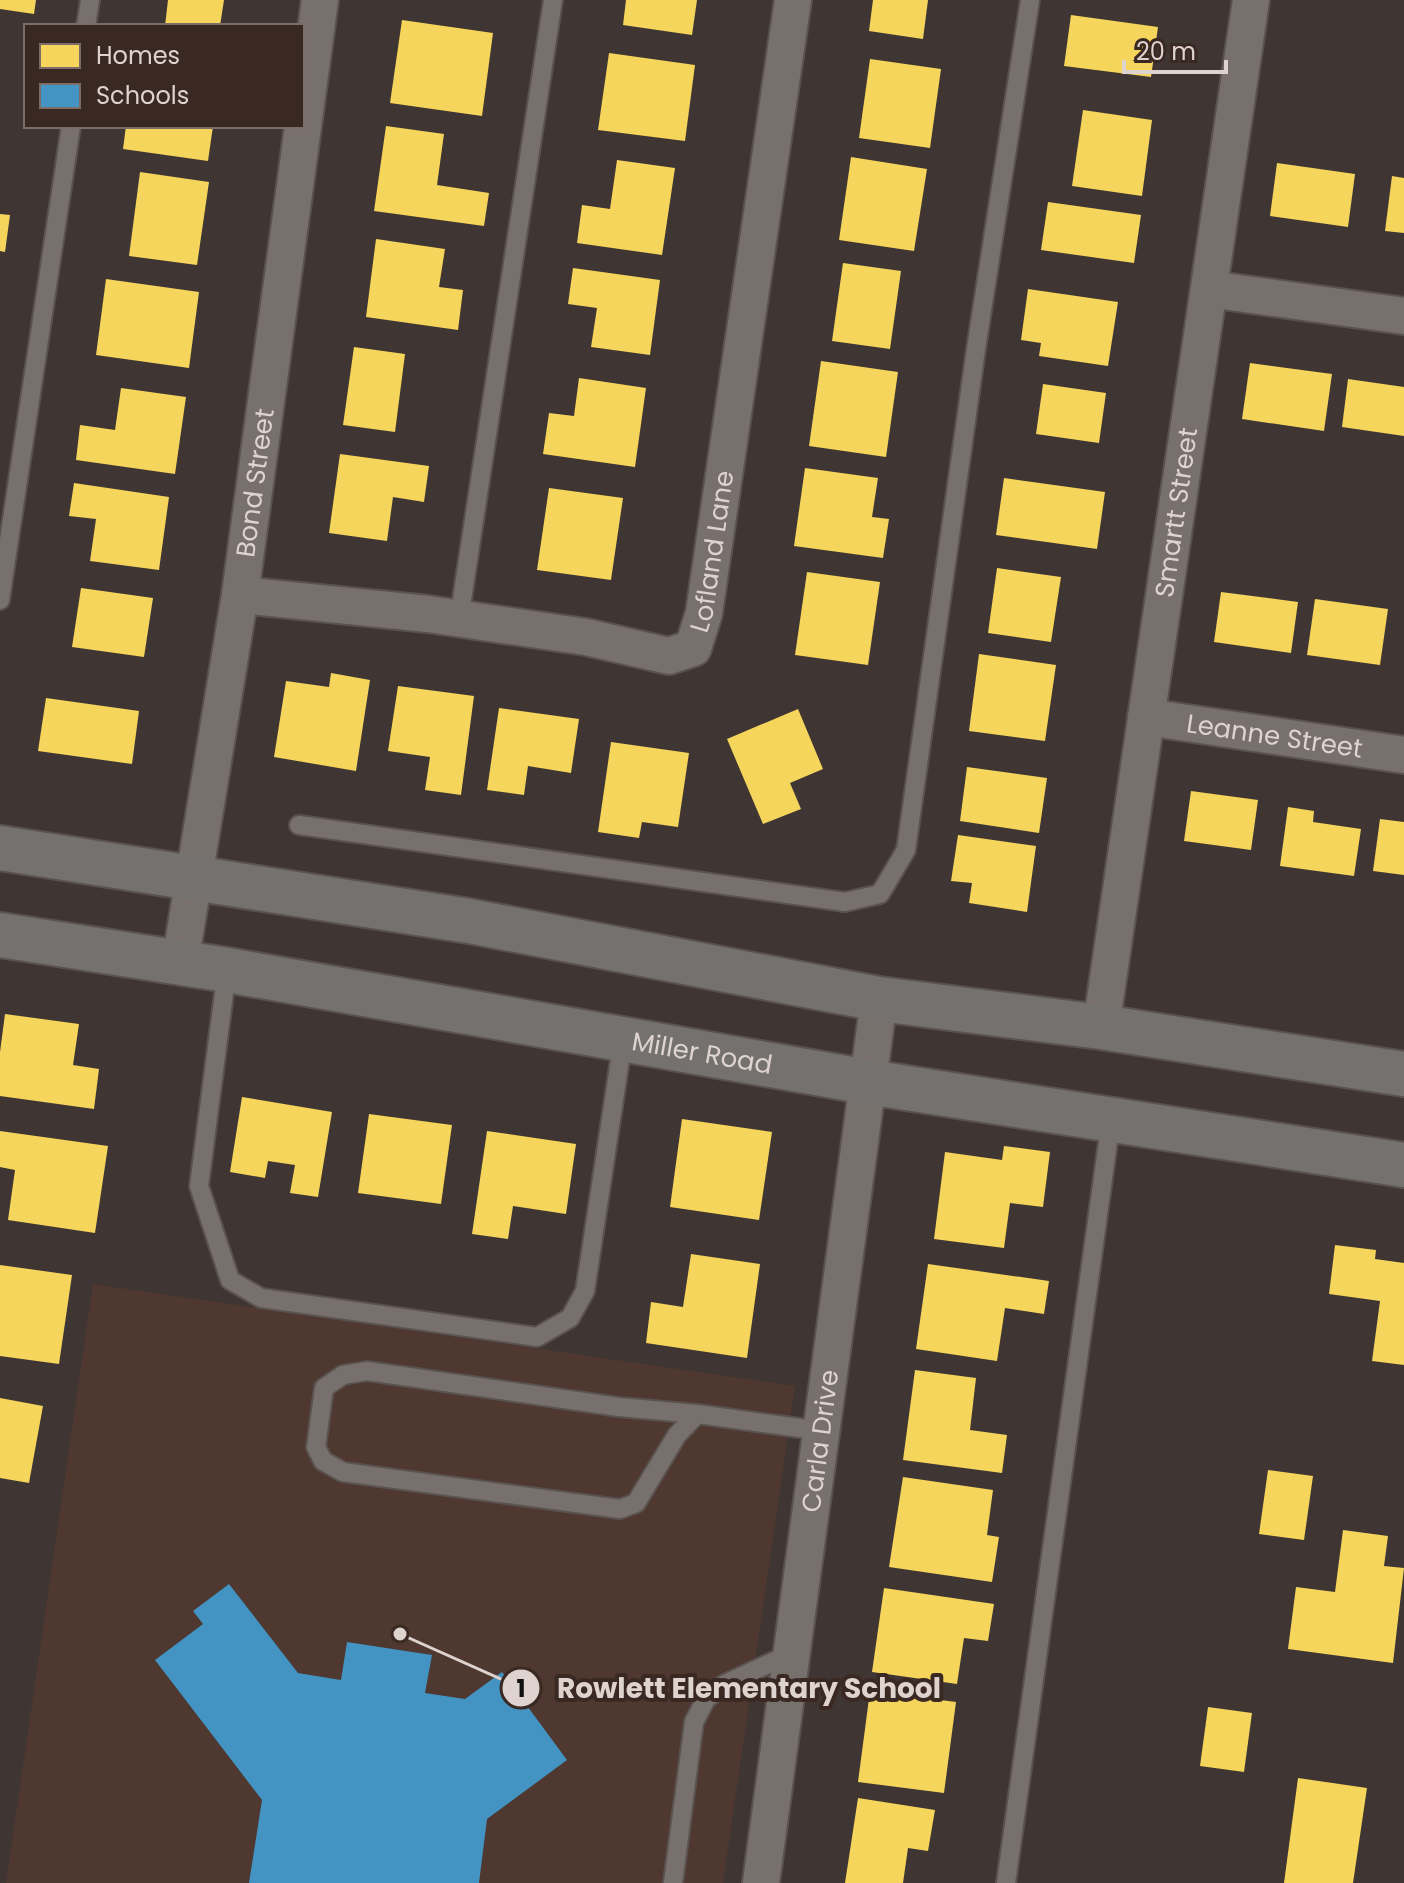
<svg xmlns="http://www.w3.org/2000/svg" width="1404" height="1883" viewBox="0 0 1404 1883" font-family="Poppins,sans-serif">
<rect width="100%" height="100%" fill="#3f3633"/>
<!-- built -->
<polygon fill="#4e3830" points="93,1284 795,1386 723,1883 6,1883"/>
<!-- homes -->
<g fill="#f6d55c">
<polygon points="0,0 36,0 34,14 0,9"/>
<polygon points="168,0 224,0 220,26 165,26"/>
<polygon points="626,0 697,0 692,35 623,25"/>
<polygon points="873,0 928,0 923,39 869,31"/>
<polygon points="1071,15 1158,27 1151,77 1064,66"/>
<polygon points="402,20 493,33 482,116 390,103"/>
<polygon points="609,53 695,65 685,141 598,130"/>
<polygon points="870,59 941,69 930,148 859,138"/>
<polygon points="1083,110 1152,120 1142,196 1072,186"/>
<polygon points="126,126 213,126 208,161 123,149"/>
<polygon points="386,126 444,134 437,185 489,193 484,226 374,211"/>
<polygon points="851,157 927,169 914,251 839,240"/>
<polygon points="617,160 675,168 662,255 577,243 582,205 610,209"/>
<polygon points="1277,163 1355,174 1348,227 1270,216"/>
<polygon points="140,172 209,182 197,265 129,256"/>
<polygon points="1392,176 1404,178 1404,233 1385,231"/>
<polygon points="1048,202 1141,215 1134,263 1041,250"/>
<polygon points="0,214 10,215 5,252 0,251"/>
<polygon points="376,239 445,249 439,287 463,290 458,330 366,317"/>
<polygon points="843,263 901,271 890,349 832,341"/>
<polygon points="573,268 660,280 650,355 591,347 597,308 568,304"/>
<polygon points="106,279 199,292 189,368 96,355"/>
<polygon points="1028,289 1118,302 1108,366 1039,356 1041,343 1021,340"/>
<polygon points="354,347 405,354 395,432 343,425"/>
<polygon points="821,361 898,372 886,457 809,446"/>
<polygon points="1250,363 1332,374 1324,431 1242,419"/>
<polygon points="579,378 646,388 635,467 543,454 549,413 574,416"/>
<polygon points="1348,379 1404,387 1404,436 1342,427"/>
<polygon points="1043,384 1106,393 1099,443 1036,434"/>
<polygon points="121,388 186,397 175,474 76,460 80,425 115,430"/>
<polygon points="340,454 429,466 424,502 393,497 387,541 329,533"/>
<polygon points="805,468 878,478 872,517 889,519 883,558 794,546"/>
<polygon points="1004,478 1105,492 1097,549 996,535"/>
<polygon points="74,483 169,497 159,570 90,561 96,519 69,516"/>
<polygon points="549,488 623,498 611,580 537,570"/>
<polygon points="997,568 1061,577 1051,642 988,633"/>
<polygon points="807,572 880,582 868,665 795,655"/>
<polygon points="81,588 153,598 144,657 72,647"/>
<polygon points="1221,592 1298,602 1291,653 1214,642"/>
<polygon points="1315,599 1388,609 1380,665 1307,655"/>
<polygon points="979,654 1056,665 1045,741 969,731"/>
<polygon points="331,673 370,680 356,771 274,757 286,681 329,687"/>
<polygon points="398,686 474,696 461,795 425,790 430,757 388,751"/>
<polygon points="46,698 139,711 132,764 38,751"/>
<polygon points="499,708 579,719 571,773 528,766 524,795 487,790"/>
<polygon points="798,709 823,769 790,783 801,809 763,824 727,739"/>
<polygon points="611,742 689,753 678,827 642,822 639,838 598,832"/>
<polygon points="967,767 1047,778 1039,833 960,821"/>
<polygon points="1191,791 1258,800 1251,850 1184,841"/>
<polygon points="1288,807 1314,811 1313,822 1361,829 1354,876 1280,866"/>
<polygon points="1380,819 1404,822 1404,875 1373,871"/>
<polygon points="958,835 1036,846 1027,912 969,903 972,883 951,881"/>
<polygon points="5,1014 79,1024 73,1065 99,1069 94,1109 0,1096 0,1052"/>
<polygon points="242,1097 332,1112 318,1197 290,1193 295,1165 268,1161 265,1178 230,1172"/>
<polygon points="369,1114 452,1125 441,1204 358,1193"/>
<polygon points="682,1119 772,1132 759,1220 670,1207"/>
<polygon points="0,1131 108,1146 95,1233 8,1220 15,1170 0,1167"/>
<polygon points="487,1131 576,1144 566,1214 513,1206 508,1239 472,1234"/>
<polygon points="1004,1146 1050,1152 1043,1207 1010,1203 1004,1248 934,1239 945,1152 1002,1160"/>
<polygon points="1335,1245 1376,1250 1375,1259 1404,1263 1404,1365 1372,1361 1380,1301 1329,1294"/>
<polygon points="691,1254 760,1264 747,1358 646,1343 651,1302 683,1307"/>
<polygon points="928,1264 1049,1281 1044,1314 1005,1308 997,1361 916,1349"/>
<polygon points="0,1265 72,1275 59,1364 0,1356"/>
<polygon points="915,1370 976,1378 970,1430 1007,1435 1002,1473 903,1460"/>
<polygon points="0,1398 43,1406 29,1483 0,1478"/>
<polygon points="1268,1470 1313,1476 1304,1540 1259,1534"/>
<polygon points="903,1477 993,1490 987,1535 999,1537 992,1582 889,1567"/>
<polygon points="1343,1530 1388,1536 1384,1566 1404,1568 1393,1663 1288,1649 1296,1587 1335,1592"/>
<polygon points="884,1588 994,1604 988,1641 964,1638 957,1684 872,1672"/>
<polygon points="870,1691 956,1702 944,1793 858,1782"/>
<polygon points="1208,1707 1252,1713 1244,1772 1200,1766"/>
<polygon points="1298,1778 1367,1788 1353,1883 1284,1883"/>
<polygon points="858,1798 935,1810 928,1851 908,1848 903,1883 845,1883"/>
</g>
<!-- schools -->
<polygon fill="#4393c3" points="229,1584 298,1673 341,1680 347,1642 432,1655 425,1693 465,1699 502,1672 567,1760 487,1819 479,1883 249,1883 262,1800 155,1660 203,1624 193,1611"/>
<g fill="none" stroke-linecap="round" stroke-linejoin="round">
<!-- lane casing -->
<g stroke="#5a524f" stroke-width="22">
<g id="lane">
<polyline points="86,26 90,0"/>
<polyline points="0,600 71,126"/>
<polyline points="459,619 553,0"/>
<polyline points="299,825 845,902 880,894 906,850 976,349 1030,0"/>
<polyline points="227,970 199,1186 230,1280 261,1298 537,1337 570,1318 585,1291 623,1040"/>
<polyline points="697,1414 677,1435 636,1503 620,1509 343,1472 323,1461 316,1447 324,1388 343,1375 367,1371 619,1407 697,1414 822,1431"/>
<polyline points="673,1883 694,1722 706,1699 725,1684 792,1653"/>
<polyline points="1006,1883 1111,1120"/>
</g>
</g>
<!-- street casing -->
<g stroke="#5a524f" stroke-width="40">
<g id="street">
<polyline points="1209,289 1404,316"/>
<path id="s1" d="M240,595L428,614L586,637L669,656L693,648L704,613L793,0"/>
<path id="s2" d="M1146,717L1404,755"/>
<path id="s3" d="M180,963L240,595L320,0"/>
<path id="s4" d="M1101,1027L1251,0"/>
<path id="s5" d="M761,1883L879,999"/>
</g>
</g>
<!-- secondary casing -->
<g stroke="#5a524f" stroke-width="48">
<g id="secondary">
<polyline points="0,848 469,921 879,999 1101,1027 1404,1074"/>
<path id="s6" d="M0,935L227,970L868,1082L1404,1165"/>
</g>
</g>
<!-- lane -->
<use href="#lane" stroke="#77706d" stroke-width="18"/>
<!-- street -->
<use href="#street" stroke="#77706d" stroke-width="36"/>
<!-- secondary -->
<use href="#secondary" stroke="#74716f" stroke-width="44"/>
</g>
<g text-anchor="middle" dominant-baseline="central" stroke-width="8" stroke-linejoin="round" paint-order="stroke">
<!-- street labels -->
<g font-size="26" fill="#ded3cf" stroke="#3a2923">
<text stroke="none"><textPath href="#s3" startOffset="486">Bond Street</textPath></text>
<text stroke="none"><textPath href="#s4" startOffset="520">Smartt Street</textPath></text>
<text stroke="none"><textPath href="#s1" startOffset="558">Lofland Lane</textPath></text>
<text stroke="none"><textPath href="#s2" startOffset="130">Leanne Street</textPath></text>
<text stroke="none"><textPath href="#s6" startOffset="712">Miller Road</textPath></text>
<text stroke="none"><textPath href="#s5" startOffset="446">Carla Drive</textPath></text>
</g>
</g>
<!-- callouts -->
<path fill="none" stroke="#ded3cf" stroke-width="3" d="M400 1634L521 1688"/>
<g fill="#ded3cf" stroke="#3a2923" stroke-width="3">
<circle cx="400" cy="1634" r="8"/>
<circle cx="521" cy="1688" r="20"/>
</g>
<g font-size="24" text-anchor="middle" font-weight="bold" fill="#111">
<text x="521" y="1697">1</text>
</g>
<g font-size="28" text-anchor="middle" font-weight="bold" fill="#ded3cf" stroke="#3a2923" stroke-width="8" stroke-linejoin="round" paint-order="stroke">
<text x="749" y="1698">Rowlett Elementary School</text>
</g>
<!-- legend -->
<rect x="24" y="24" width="280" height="104" fill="#3a2923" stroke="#7c6d68" stroke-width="2"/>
<rect x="40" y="44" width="40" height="24" fill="#f6d55c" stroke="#7c6d68" stroke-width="2"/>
<text x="96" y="64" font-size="24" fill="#ded3cf">Homes</text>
<rect x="40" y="84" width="40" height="24" fill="#4393c3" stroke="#7c6d68" stroke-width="2"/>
<text x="96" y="104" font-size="24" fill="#ded3cf">Schools</text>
<!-- scale -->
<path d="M1124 60v12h102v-12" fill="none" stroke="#ded3cf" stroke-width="4"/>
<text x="1136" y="60" font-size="24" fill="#ded3cf" stroke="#3a2923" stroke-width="6" paint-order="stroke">20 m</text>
</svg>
